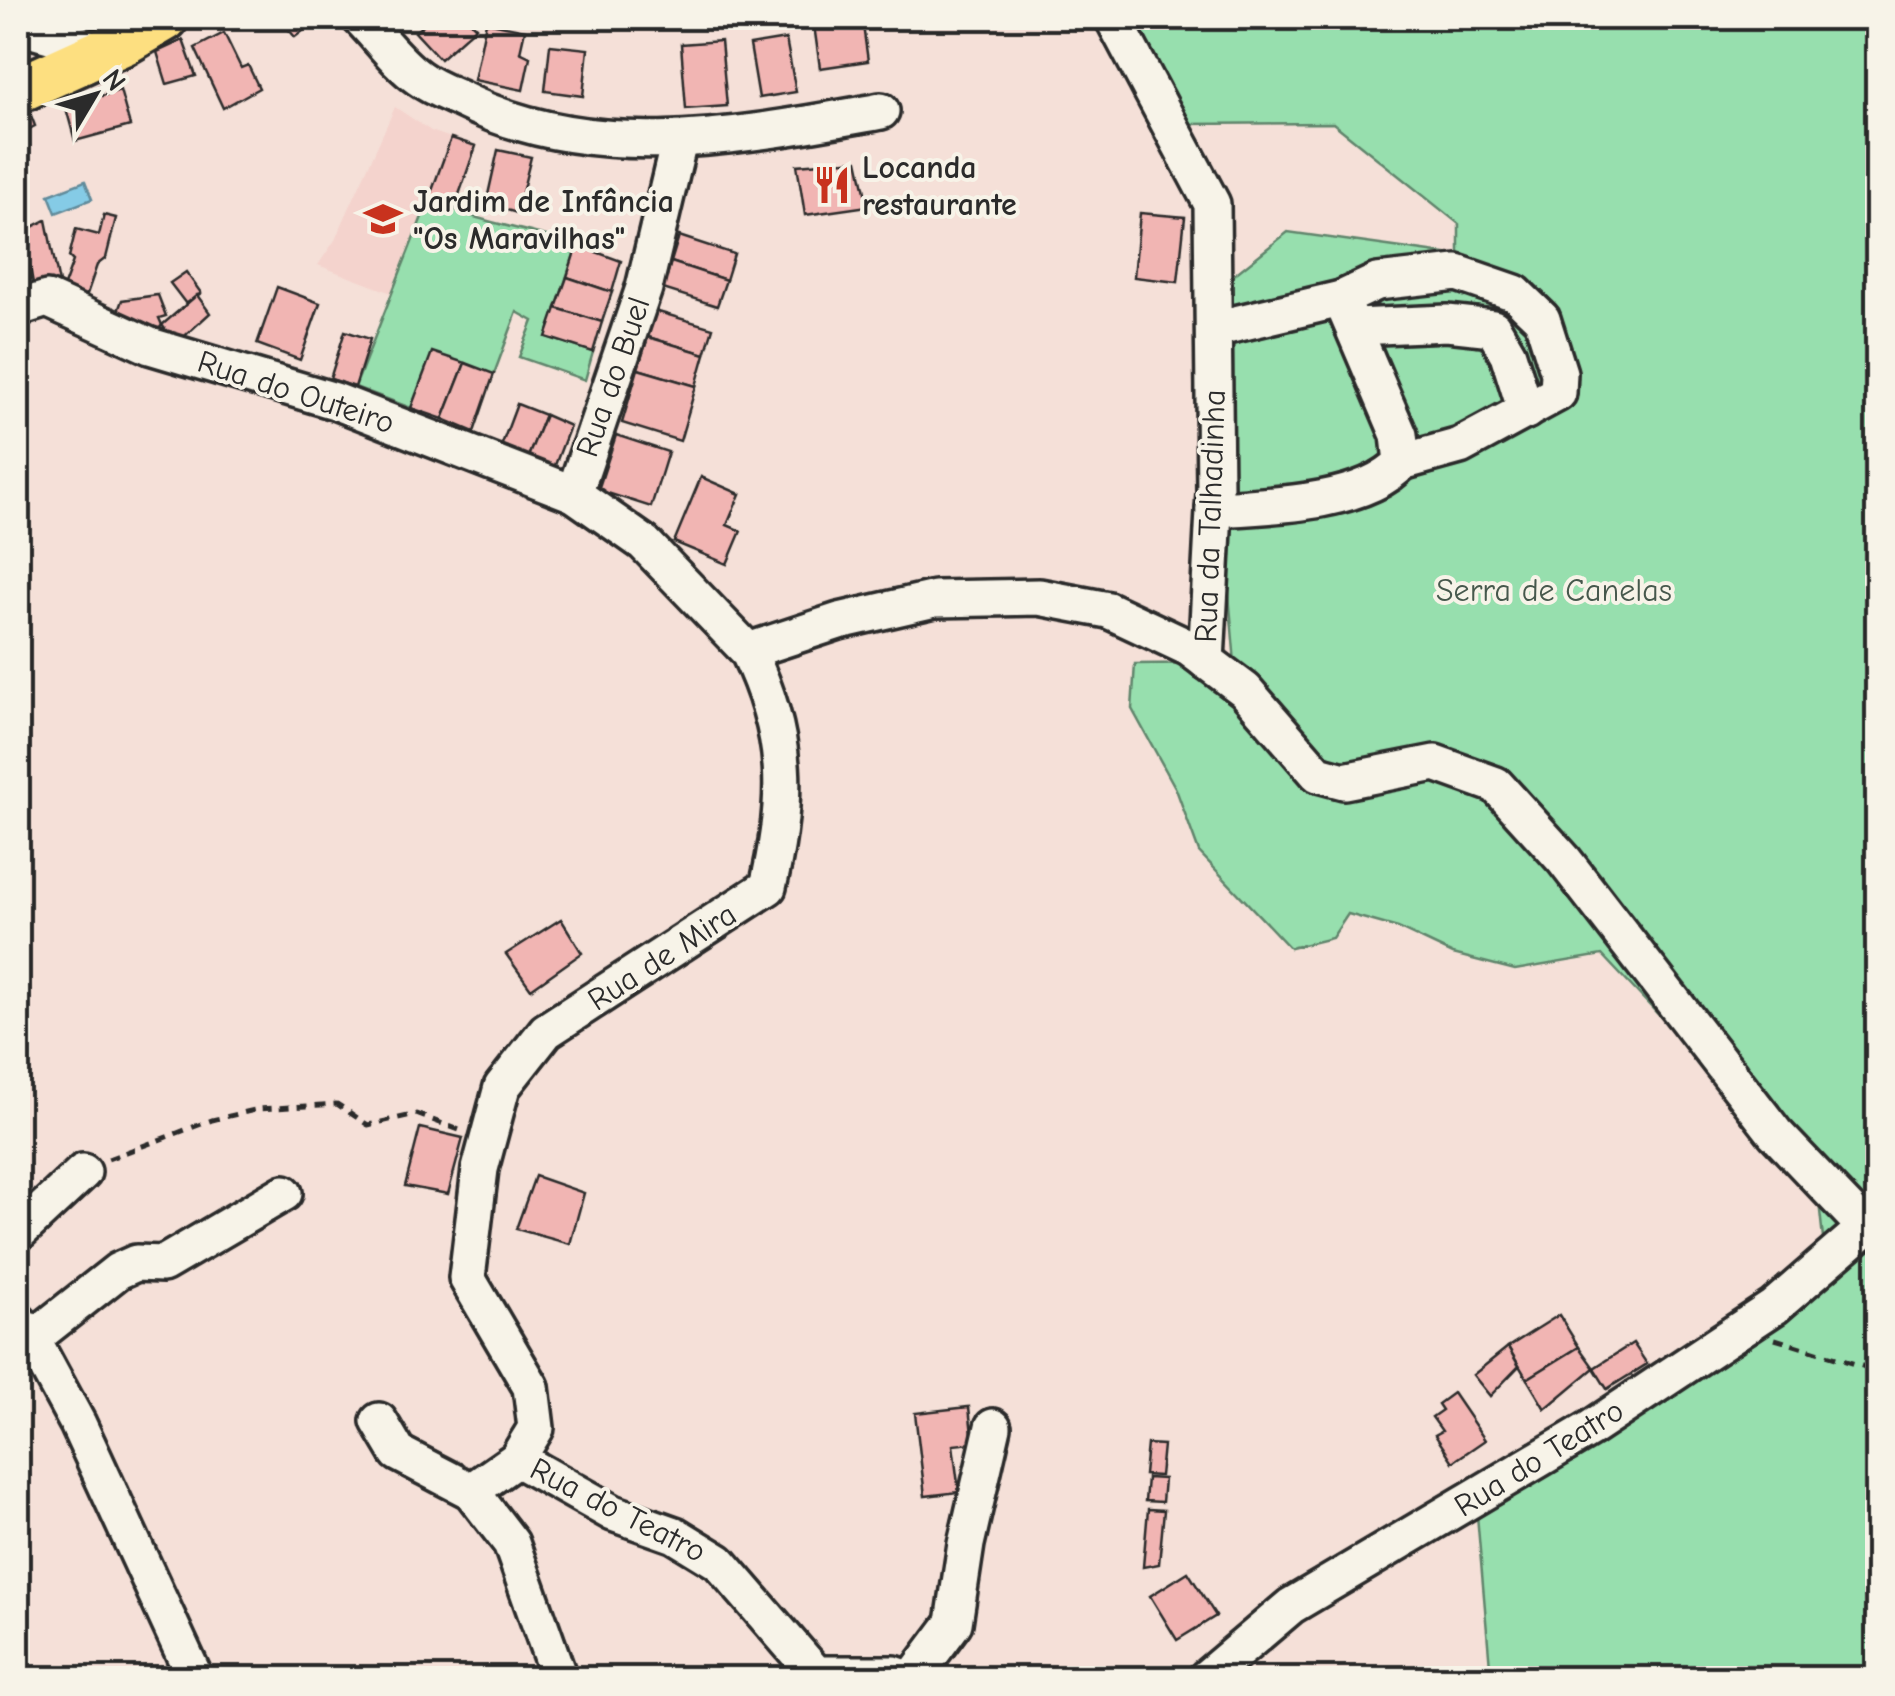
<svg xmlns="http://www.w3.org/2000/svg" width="1895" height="1696" viewBox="0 0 1895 1696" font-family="'Comic Neue',sans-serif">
<rect width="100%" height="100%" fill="#f5e0d8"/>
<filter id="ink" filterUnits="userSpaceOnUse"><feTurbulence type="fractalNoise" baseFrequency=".01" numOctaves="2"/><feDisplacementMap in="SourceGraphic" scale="20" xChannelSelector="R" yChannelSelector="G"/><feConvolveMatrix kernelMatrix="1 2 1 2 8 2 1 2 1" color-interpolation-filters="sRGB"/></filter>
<g filter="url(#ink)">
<!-- built -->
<polygon fill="#f4d3cd" points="395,107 431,131 451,138 394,294 318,265 335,240"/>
<!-- green -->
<g fill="#97dfae" stroke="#61856c" stroke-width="2.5">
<polygon points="1123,18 1877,18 1877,1678 1491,1678 1475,1492 1825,1257 1817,1183 1602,955 1515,970 1453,954 1398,928 1348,914 1332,938 1290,948 1199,852 1176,789 1132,709 1135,664 1235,663 1225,548 1230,278 1288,232 1459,256 1459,224 1333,123 1183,124"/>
<path d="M429,199C474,222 528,229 577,245L547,337L593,352L585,380L519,357L533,321L517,312L494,374L411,408L355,387Z"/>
</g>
<!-- water -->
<polygon fill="#85cbe6" stroke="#618b9b" stroke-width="2.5" points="85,181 92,199 56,213 49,195"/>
<!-- building -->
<g fill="#f1b5b3" stroke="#2b2b2b" stroke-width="2.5">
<polygon points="279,18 320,18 295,37"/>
<polygon points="431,18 467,18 476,27 440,59 415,32"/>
<polygon points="813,18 862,18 868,61 820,68"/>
<polygon points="486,22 525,30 520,52 530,57 523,90 474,80"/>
<polygon points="224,33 241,68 248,65 259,88 223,108 195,48"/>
<polygon points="786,39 796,92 759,98 750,45"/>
<polygon points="183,40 196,76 167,84 157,52"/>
<polygon points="721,41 727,106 686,109 681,44"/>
<polygon points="550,45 588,49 583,96 545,91"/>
<polygon points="99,87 102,96 120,90 130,126 75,141 63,97"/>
<polygon points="27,105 35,126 18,135 18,110"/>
<polygon points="451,138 476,146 453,212 429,199"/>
<polygon points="498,150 531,157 517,213 486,204"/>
<polygon points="858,160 868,206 805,215 797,165"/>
<polygon points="1140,213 1185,217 1178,282 1134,277"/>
<polygon points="104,215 116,218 106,258 97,265 85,300 62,291 73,261 69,257 76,229 99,235"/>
<polygon points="46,220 60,288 35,293 23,232"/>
<polygon points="679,236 734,254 726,280 671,262"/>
<polygon points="577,245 621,261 612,292 567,277"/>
<polygon points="18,262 25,292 18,297"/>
<polygon points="671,262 726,280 717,306 663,289"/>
<polygon points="186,272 201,293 186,304 170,283"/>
<polygon points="567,277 612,292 602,322 556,308"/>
<polygon points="277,287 320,303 300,360 257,344"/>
<polygon points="158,295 166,316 159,318 162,325 151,340 114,322 122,300"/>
<polygon points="197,295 210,313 176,344 162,325"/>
<polygon points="556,308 602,322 593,352 546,337"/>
<polygon points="655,311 713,328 705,354 648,337"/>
<polygon points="345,331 370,339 355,387 330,379"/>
<polygon points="648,337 705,354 696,386 638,369"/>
<polygon points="432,352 465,363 443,419 411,408"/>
<polygon points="465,363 494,374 474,432 443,419"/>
<polygon points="638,369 696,386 680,441 622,423"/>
<polygon points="517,404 545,415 526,462 499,452"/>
<polygon points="545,415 570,426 552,473 526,462"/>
<polygon points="616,435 668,452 651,507 598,490"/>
<polygon points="701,477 740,494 727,525 741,531 727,564 674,542"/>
<polygon points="561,919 582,953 531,989 506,954"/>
<polygon points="420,1128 463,1138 448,1194 405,1186"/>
<polygon points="535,1176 584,1193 570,1244 516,1229"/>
<polygon points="1559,1315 1579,1347 1527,1379 1508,1347"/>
<polygon points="1633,1343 1647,1364 1607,1389 1594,1368"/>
<polygon points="1508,1347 1519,1366 1490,1396 1473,1375"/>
<polygon points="1579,1347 1594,1368 1545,1409 1527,1379"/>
<polygon points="1453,1393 1485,1440 1453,1462 1435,1435 1442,1431 1432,1417 1442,1410 1438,1404"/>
<polygon points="969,1407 973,1443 953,1445 959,1492 925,1496 915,1413"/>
<polygon points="1147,1444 1163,1445 1160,1476 1144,1475"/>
<polygon points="1147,1478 1164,1479 1162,1502 1145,1501"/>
<polygon points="1148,1509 1164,1510 1159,1564 1143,1567"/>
<polygon points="1188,1572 1216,1616 1177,1640 1150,1596"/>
</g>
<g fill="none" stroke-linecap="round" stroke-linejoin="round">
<!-- minor casing -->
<g stroke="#2b2b2b" stroke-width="42">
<g id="minor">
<path d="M360,18C379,37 397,63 419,78C431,87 447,93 460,99C593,166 741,136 881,111"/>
<polyline points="1113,18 1212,204 1215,492 1206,661"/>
<polyline points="18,26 81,44"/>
<path d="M18,308L47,299L150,346L335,401L574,494L644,543L748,651C789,736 789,798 768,887L546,1031L502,1087L480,1169L467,1278L531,1387L536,1428L517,1459L471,1491"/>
<polyline points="1356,327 1447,323 1493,328 1508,354 1526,411"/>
<polyline points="1214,329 1341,299 1377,282 1457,273 1515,293 1542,319 1559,373 1558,393 1460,446 1402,462"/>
<polyline points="574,494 644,288 679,141"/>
<path d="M1214,509C1267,506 1365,504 1402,462L1399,435L1341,299"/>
<polyline points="748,651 839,621 935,599 1039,597 1108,610 1189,648 1245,690 1318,774 1344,781 1435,763 1496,785 1564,860 1775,1133 1863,1225"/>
<polyline points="18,1233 83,1172"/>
<polyline points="18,1321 32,1339 78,1424 195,1678"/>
<polyline points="32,1339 118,1271 136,1263 163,1264 284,1193"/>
<polyline points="379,1421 398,1453 471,1491 511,1543 559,1678"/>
<polyline points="517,1459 613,1513 675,1535 719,1562 816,1674 894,1674 906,1678"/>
<polyline points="913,1678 954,1623 966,1544 993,1427"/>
<polyline points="1206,1678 1291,1606 1590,1429 1774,1307 1878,1217"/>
</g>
</g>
<!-- major casing -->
<g stroke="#2b2b2b" stroke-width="52">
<polyline id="major" points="18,90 124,42 165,18"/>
</g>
<!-- path -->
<g stroke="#2b2b2b" stroke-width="5" stroke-dasharray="10 8" stroke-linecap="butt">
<polyline points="108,1159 212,1120 259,1109 337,1104 368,1125 416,1114 462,1131"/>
<polyline points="1775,1339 1878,1371"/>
</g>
<!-- minor -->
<use href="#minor" stroke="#f7f3e8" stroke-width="35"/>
<!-- major -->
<use href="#major" stroke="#fddf80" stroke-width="45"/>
</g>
</g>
<!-- icons -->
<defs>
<g id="restaurant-bare" transform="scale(3)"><path d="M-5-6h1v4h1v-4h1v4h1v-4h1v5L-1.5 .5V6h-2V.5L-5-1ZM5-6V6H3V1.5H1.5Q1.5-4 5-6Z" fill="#c8321e" stroke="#f7f3e8" stroke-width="2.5" paint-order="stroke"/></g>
<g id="school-bare" transform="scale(3)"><path d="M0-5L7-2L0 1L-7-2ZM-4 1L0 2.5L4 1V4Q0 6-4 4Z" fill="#c8321e" stroke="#f7f3e8" stroke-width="2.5" paint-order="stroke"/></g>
</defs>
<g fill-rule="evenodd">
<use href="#restaurant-bare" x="832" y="185"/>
<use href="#school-bare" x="383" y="219"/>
</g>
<g text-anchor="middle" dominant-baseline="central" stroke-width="8" stroke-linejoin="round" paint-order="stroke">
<!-- poi labels -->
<g font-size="32" font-weight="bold" fill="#2b2b2b" stroke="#f7f3e8" text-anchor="start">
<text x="862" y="167">Locanda<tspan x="862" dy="37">restaurante</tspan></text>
<text x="413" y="201">Jardim de Infância<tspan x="413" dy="37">"Os Maravilhas"</tspan></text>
</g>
<!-- street labels -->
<g font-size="32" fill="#2b2b2b" stroke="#f7f3e8">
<text transform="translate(613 377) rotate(-71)">Rua do Buel</text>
<text transform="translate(296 392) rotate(18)">Rua do Outeiro</text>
<text transform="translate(1210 516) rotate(-88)">Rua da Talhadinha</text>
<text transform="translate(662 957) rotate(-33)">Rua de Mira</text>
<text transform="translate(1539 1458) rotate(-32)">Rua do Teatro</text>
<text transform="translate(618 1510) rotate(27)">Rua do Teatro</text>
</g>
<!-- park labels -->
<g font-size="32" fill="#46584c" stroke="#f7f3e8">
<text x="1554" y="590">Serra de Canelas</text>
</g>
</g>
<!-- margin -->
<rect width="1895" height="1696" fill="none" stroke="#f7f3e8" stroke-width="60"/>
<rect x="30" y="30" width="1835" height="1636" fill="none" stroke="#2b2b2b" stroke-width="4" filter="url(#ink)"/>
<!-- north arrow -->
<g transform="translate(95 95) rotate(52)" stroke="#f7f3e8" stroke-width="8" paint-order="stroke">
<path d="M0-8L18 38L0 25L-18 38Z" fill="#2b2b2b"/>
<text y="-15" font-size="28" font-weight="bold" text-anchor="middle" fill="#2b2b2b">N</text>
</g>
</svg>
